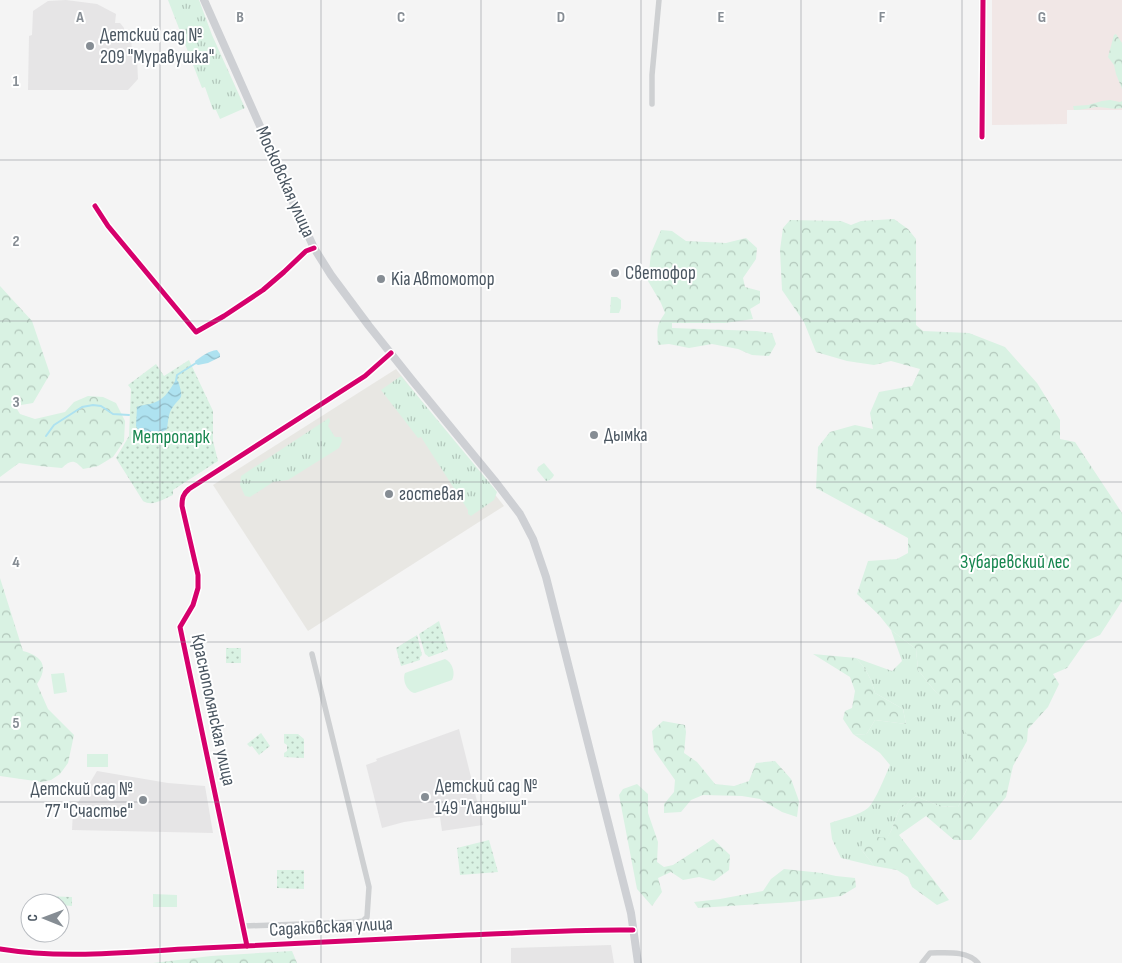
<svg xmlns="http://www.w3.org/2000/svg" width="1122" height="963" viewBox="0 0 1122 963" font-family="'Sofia Sans Condensed',sans-serif">
<defs>
<pattern id="grass-tufts" width="24" height="20" patternUnits="userSpaceOnUse" patternTransform="scale(1.25)"><rect width="24" height="20" fill="#d9f2e3"/><path d="M3 7l-1-3M5 7V3M7 7l1-3M15 17l-1-3M17 17v-4M19 17l1-3" fill="none" stroke="#b2c7bb"/></pattern>
<pattern id="forest-crowns" width="20" height="18" patternUnits="userSpaceOnUse" patternTransform="scale(1.25)"><rect width="20" height="18" fill="#d9f2e3"/><path d="M2 6a3 3 0 1 1 6 0M12 15a3 3 0 1 1 6 0" fill="none" stroke="#b2c7bb"/></pattern>
<pattern id="park-dots" width="8" height="8" patternUnits="userSpaceOnUse" patternTransform="scale(1.25)"><rect width="8" height="8" fill="#d9f2e3"/><path d="M2 2h.1M6 6h.1" fill="none" stroke="#b2c7bb" stroke-width="1.8" stroke-linecap="round"/></pattern>
<pattern id="water-waves" width="16" height="10" patternUnits="userSpaceOnUse" patternTransform="scale(1.25)"><rect width="16" height="10" fill="#aee2f0"/><path d="M0 5q4-4 8 0t8 0" fill="none" stroke="#90bac6"/></pattern>
</defs>
<rect width="100%" height="100%" fill="#f4f4f4"/>
<!-- commercial -->
<polygon fill="#e8e7e3" points="396,369 504,506 308,631 213,485"/>
<!-- education -->
<g fill="#e6e5e6">
<polygon points="66,0 97,4 116,14 115,23 120,23 124,28 124,31 131,31 132,58 137,59 138,79 128,90 28,90 29,36 32,35 33,11 48,1"/>
<polygon points="459,729 483,825 442,831 440,817 404,822 382,828 366,765 377,761 376,759"/>
<polygon points="97,771 168,783 205,786 213,833 72,830 73,811"/>
<polygon points="611,945 614,963 511,963 511,948"/>
</g>
<!-- medical -->
<polygon fill="#f1e7e6" points="992,0 1122,0 1122,110 1067,110 1067,124 992,125"/>
<!-- grass -->
<g fill="url(#grass-tufts)">
<polygon points="168,0 199,0 212,35 245,108 220,119 216,110 213,110 205,87 202,88"/>
<polygon points="611,297 617,297 621,300 621,308 619,313 610,313"/>
<polygon points="401,376 497,492 494,500 471,516 468,514 468,510 421,437 418,438 381,390"/>
<polygon points="329,418 330,421 328,426 335,437 341,437 342,441 339,448 288,480 273,482 250,497 245,496 240,485 241,476"/>
<path d="M544,463L554,475C553,478 549,481 546,481L537,470L538,467Z"/>
<path d="M891,630L916,649L918,670L934,690L951,706L978,753L964,762L967,789L958,807L939,806L916,796L899,810L891,831L887,839L861,849L874,866L841,858L832,839L830,823C841,819 860,815 868,808C875,802 886,774 890,765L880,753L853,734L866,735L875,720L906,724L903,709L875,693C871,678 867,670 856,658L892,671L902,661Z"/>
</g>
<!-- forest -->
<g fill="url(#forest-crowns)">
<polygon points="1116,34 1122,43 1122,89 1116,74 1114,65 1108,57 1114,35"/>
<path d="M1110,100L1120,102L1122,101V108C1113,110 1105,107 1096,107C1089,108 1081,110 1074,110L1073,106L1088,105L1102,101Z"/>
<polygon points="894,219 908,229 916,239 916,325 923,331 969,333 1005,347 1037,383 1060,420 1060,439 1075,442 1122,513 1122,601 1100,635 1086,641 1067,668 1053,674 1059,684 1048,707 1028,729 1027,741 1013,766 1006,797 971,840 954,840 926,816 899,835 949,900 937,905 912,887 908,877 897,870 874,866 861,849 863,835 887,838 891,831 899,810 916,796 939,806 958,807 967,789 959,777 964,762 977,752 951,707 934,690 918,670 916,649 891,630 879,615 857,594 868,561 897,559 908,553 908,538 816,488 818,447 830,432 855,425 873,429 870,413 879,392 912,386 920,369 891,361 874,365 847,361 816,352 804,322 782,290 780,250 783,228 790,220 841,221 851,225 861,221"/>
<path d="M661,230L672,231L686,241L726,243L746,238L757,248L756,259L743,278L745,287L760,291V303L750,309L753,319L725,323H672V328L757,331L772,333L776,344L769,356L752,355L738,349L712,344L689,348L669,344L658,345C657,329 656,326 665,313L661,303L648,281L651,253Z"/>
<path d="M0,286L32,321L50,374L33,403L15,406L20,414L35,419L65,412L74,402L88,396L103,397L116,403L125,421L124,441L113,457L98,466L83,469C75,460 71,459 62,468L40,466L19,463L0,477Z"/>
<path d="M0,578L23,651C42,656 49,666 37,684L48,709L74,735L68,763L60,774L51,780L42,782L0,776Z"/>
<path d="M813,654L856,658C867,670 871,678 875,693L903,709L906,724L875,720L866,735L853,734L843,719L845,711L852,708L855,691L850,677Z"/>
<polygon points="663,721 685,725 686,732 684,753 697,762 715,784 734,786 749,781 756,763 775,761 791,779 799,801 797,817 782,812 760,799 742,796 703,795 691,800 681,812 664,813 664,804 674,792 675,780 654,750 652,731"/>
<polygon points="637,784 648,794 648,813 658,842 657,862 664,867 673,865 713,839 730,855 729,870 714,881 699,877 683,880 671,872 658,878 662,892 652,906 637,889 619,795 623,789"/>
<polygon points="784,869 822,873 836,876 855,878 856,887 841,896 793,902 698,908 694,902 720,899 763,891 771,879"/>
<polygon points="292,951 297,963 153,963 211,956"/>
</g>
<!-- park -->
<g fill="url(#park-dots)">
<path d="M189,360L213,411V441L218,461L173,490V495C163,499 153,507 143,501L116,458L129,436L131,389L128,385L156,364L164,376Z"/>
<polygon points="439,621 448,650 429,657 425,654 419,634"/>
<polygon points="417,635 422,655 420,657 420,660 401,666 396,648"/>
<rect x="226" y="648" width="15" height="15"/>
<polygon points="261,733 270,746 259,755 252,746 250,747 247,744"/>
<polygon points="284,734 298,734 304,739 304,758 284,757 284,753 287,751 287,745 284,743"/>
<polygon points="489,840 498,872 460,875 457,848"/>
<polygon points="277,870 304,870 304,889 277,888"/>
<polygon points="43,896 72,897 72,906 60,905 60,903 43,903"/>
</g>
<!-- pitch -->
<g fill="#d9f2e3">
<path d="M445,659C452,662 456,673 452,680L415,693C407,692 402,680 405,673Z"/>
<polygon points="64,673 67,692 54,694 51,674"/>
<polygon points="108,754 108,767 87,767 87,754"/>
<polygon points="153,894 177,895 177,907 153,907"/>
</g>
<!-- water -->
<g fill="url(#water-waves)">
<path d="M217,350L220,354V357L208,363L198,365L196,364L195,361C203,356 208,351 217,350Z"/>
<path d="M175,381H178C185,402 180,395 171,410C168,416 168,423 167,429C159,435 149,433 139,431L136,426L137,407C141,405 145,405 150,404C163,401 169,392 175,381Z"/>
</g>
<g fill="none" stroke-linecap="round" stroke-linejoin="round">
<!-- stream -->
<g stroke="#aee2f0" stroke-width="2">
<polyline points="176,381 177,375 196,363"/>
<polyline points="46,436 54,425 82,407 93,405 101,406 113,414 129,415"/>
</g>
<!-- minor -->
<g stroke="#ced0d2" stroke-width="5.5">
<polyline points="652,104 652,75 659,0"/>
<polyline points="982,137 983,0"/>
<polyline points="95,206 108,226 196,332 224,316 263,290 284,272 306,251 314,248"/>
<polyline points="244,926 357,922 363,921 367,917 369,887 312,654"/>
<path d="M247,946L180,627L193,605L198,588V575L182,506C182,498 183,494 189,489L365,376L391,353"/>
<path d="M0,949C67,960 136,951 203,948C291,944 379,940 467,935C523,933 578,929 633,930"/>
<path d="M922,963L930,953C945,953 967,950 978,963"/>
</g>
<!-- secondary -->
<polyline stroke="#ced0d4" stroke-width="8" points="204,0 268,144 291,198 314,248 331,275 369,326 412,380 494,480 520,514 533,539 546,577 631,913 638,963"/>
<!-- cycleway casing -->
<g stroke="#fff" stroke-width="8">
<g id="cycleway">
<polyline points="982,137 983,0"/>
<polyline points="95,206 108,226 196,332 224,316 263,290 284,272 306,251 314,248"/>
<path d="M247,946L180,627L193,605L198,588V575L182,506C182,498 183,494 189,489L365,376L391,353"/>
<path d="M0,949C67,960 136,951 203,948C291,944 379,940 467,935C523,933 578,929 633,930"/>
</g>
</g>
<!-- cycleway -->
<use href="#cycleway" stroke="#d6006c" stroke-width="5"/>
</g>
<!-- grid -->
<path fill="none" stroke="#868d94" stroke-width="1" stroke-opacity="0.55" d="M160,0V963M321,0V963M481,0V963M641,0V963M801,0V963M962,0V963M0,160H1122M0,321H1122M0,482H1122M0,642H1122M0,802H1122"/>
<!-- markers -->
<g fill="#868d94" stroke="#fff" stroke-width="2">
<circle cx="90" cy="46" r="5"/>
<circle cx="615" cy="273" r="5"/>
<circle cx="381" cy="279" r="5"/>
<circle cx="594" cy="435" r="5"/>
<circle cx="389" cy="494" r="5"/>
<circle cx="425" cy="797" r="5"/>
<circle cx="143" cy="800" r="5"/>
</g>
<g text-anchor="middle" dominant-baseline="central" stroke-width="4" stroke-linejoin="round" paint-order="stroke">
<!-- poi labels -->
<g font-size="19" fill="#4a5661" stroke="#fff" text-anchor="start">
<text x="100" y="35">Детский сад №<tspan x="100" dy="22">209 "Муравушка"</tspan></text>
<text x="625" y="273">Светофор</text>
<text x="391" y="279">Kia Автомотор</text>
<text x="604" y="435">Дымка</text>
<text x="399" y="494">гостевая</text>
<text x="435" y="786">Детский сад №<tspan x="435" dy="22">149 "Ландыш"</tspan></text>
<text x="133" y="789" text-anchor="end">Детский сад №<tspan x="133" dy="22">77 "Счастье"</tspan></text>
</g>
<!-- street labels -->
<g font-size="19" fill="#4a5661" stroke="#fff">
<text transform="translate(285 182) rotate(66)">Московская улица</text>
<text transform="translate(213 710) rotate(78)">Краснополянская улица</text>
<text transform="translate(331 927) rotate(-3)">Садаковская улица</text>
</g>
<!-- park labels -->
<g font-size="19" fill="#17864f" stroke="#fff">
<text x="171" y="437">Метропарк</text>
<text x="1015" y="562">Зубаревский лес</text>
</g>
</g>
<g font-size="16" text-anchor="middle" font-weight="bold" fill="#868d94" stroke="#fff" stroke-width="4" stroke-linejoin="round" paint-order="stroke">
<text x="80" y="22">A</text>
<text x="240" y="22">B</text>
<text x="401" y="22">C</text>
<text x="561" y="22">D</text>
<text x="721" y="22">E</text>
<text x="882" y="22">F</text>
<text x="1042" y="22">G</text>
<text x="16" y="86">1</text>
<text x="16" y="246">2</text>
<text x="16" y="407">3</text>
<text x="16" y="567">4</text>
<text x="16" y="728">5</text>
</g>
<!-- north arrow -->
<g transform="translate(45 918) rotate(271)"><circle r="24" fill="#ffffff" stroke="#b7bbc0"/>
<path d="M0-4L9 19L0 12L-9 19Z" fill="#868d94"/>
<text y="-8" font-size="14" font-weight="bold" text-anchor="middle" fill="#4a5661">С</text>
</g>
</svg>
